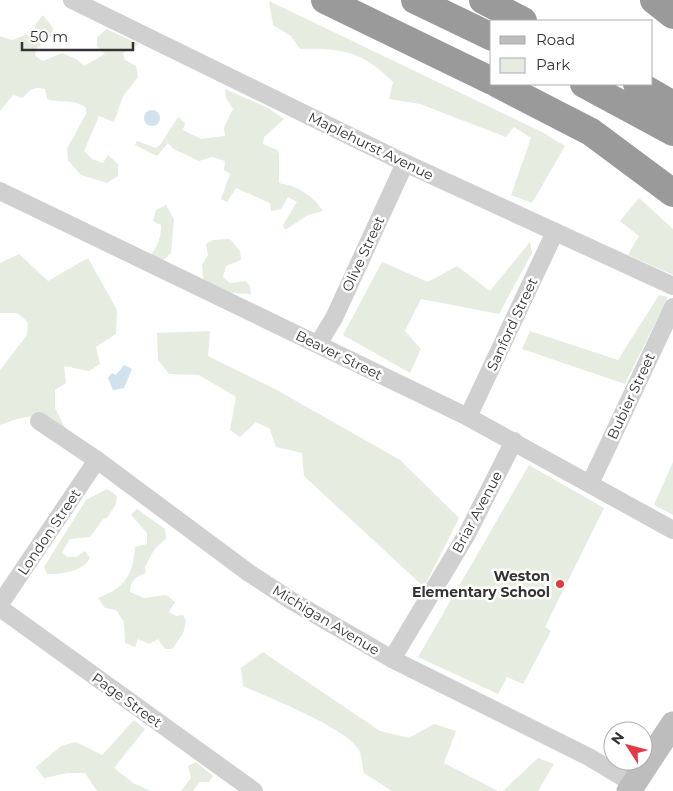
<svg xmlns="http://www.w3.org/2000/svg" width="673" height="791" viewBox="0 0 673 791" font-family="Montserrat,sans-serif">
<rect width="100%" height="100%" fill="#fff"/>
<!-- green -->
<g fill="#e6ecdf">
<path d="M269,1L542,132L565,146L532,203L511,195L531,138L514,127L506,137L420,104L389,99L393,82C363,52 343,48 300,49L291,36L273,25Z"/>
<path d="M43,15L53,28L51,37L36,49L35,56L43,61L62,53L76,59L84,66L105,54L97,46V38L106,29L139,44L123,53L125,60L136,66L138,77L123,96L114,122L99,116L84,151L92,159L103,163L108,155L118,164V176L107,183L81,175L68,160L67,149L86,114V108C74,98 61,104 47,99L45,89C35,86 29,89 23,98L13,95L0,111V36L12,40L28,34Z"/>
<path d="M225,89L268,108L284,119L264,137L263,144L277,150L279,154V183C298,186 312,195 323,211L308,215L285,230L283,225L297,202L288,197L281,209L271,211L270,203L236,188L227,202L221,199L230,174L224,170L225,161L212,157L199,161L174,149L168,143L157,156L135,145L137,141L156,148L161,144L178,117L185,123L183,130L201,139L225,136L224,127L233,109L226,98Z"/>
<polygon points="639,198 673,229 673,275 628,255 639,236 620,221"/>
<path d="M166,205L174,219L171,253L159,264L149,257C158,247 161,238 161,225L153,221L156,210Z"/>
<path d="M230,239L240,251L241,260L226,266L223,277L230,283L246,281L250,286L251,294C233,294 220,291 204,284L202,265L208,255L206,244L213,240Z"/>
<polygon points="530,242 532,253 499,314 421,299 405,331 421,349 410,373 343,335 382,262 428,282 457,266 490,291"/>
<path d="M19,254L48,281L88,258L117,310L116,334L96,347L100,364L89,371L64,366L66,383L55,390V408L66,430C34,414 35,412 0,425V370L27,335L28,322L17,313H0V263Z"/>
<polygon points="659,295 668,297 625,384 522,349 530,331 618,360"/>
<polygon points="210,331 208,356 275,389 400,460 459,518 424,587 304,476 302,453 276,447 270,429 256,422 240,437 230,430 236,397 199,375 169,374 158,360 157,333"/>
<polygon points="673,462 673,515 654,505"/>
<polygon points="529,465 604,508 545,627 551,631 523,684 507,677 498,694 418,657"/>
<path d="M107,489L117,496L116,504L107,518L103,519L90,537L70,539L62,552L67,557H76L85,551L90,558C82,572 62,574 47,574L44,567L86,500Z"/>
<path d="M137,509L165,529L166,538L154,550L145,567L146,573C136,576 130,581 130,592L144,598L166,595L175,602L169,612L176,616L183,615L186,621L183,634L172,649H165L158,639L149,644L138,639L135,647L125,643L124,622L116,610L105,608L98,598C125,587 133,576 135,547L147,544V533L131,515Z"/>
<path d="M263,652L380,731L409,738L434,724L456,731L444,763L498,791H392L364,773C362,766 362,756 359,750C345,727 269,698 243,686L241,668Z"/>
<polygon points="134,720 145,729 114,768 133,783 151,791 97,791 85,773 68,773 44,778 36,767 61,746 76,742 102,755"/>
<polygon points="538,758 554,764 538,791 503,791"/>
<polygon points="196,762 213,776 209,782 200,782 193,791 181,791 191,778 188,766"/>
</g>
<!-- water -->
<g fill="#cfe2ee">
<circle cx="152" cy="118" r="8"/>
<polygon points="124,365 132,369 124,388 113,390 108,378 112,373 116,375"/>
</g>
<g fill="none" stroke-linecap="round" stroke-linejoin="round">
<!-- minor -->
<g stroke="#d0d0d0" stroke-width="18">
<polyline points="72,0 405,163 673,286"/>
<polyline points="0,191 468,417 673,530"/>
<polyline points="318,344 334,318 405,163"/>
<polyline points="468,417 555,232"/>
<polyline points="39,421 97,460 249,573 292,601 392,659 589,757 634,784"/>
<polyline points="590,484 673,307"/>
<polyline points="0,604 97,460"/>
<polyline points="0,608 254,791"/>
<polyline points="392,659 467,534 514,441"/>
</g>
<!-- secondary -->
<polyline stroke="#bdbdbd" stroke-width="25" points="629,791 673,724"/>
<!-- motorway -->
<g stroke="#9a9a9a" stroke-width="28">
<polyline points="325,0 492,81"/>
<polyline points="415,0 492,37"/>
<polyline points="483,0 523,21"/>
<polyline points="654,0 673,15"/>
<polyline points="498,84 591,132 673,193"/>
<polyline points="584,84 673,132"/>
<polyline points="637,84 673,105"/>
</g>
</g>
<!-- markers -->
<circle fill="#e63946" stroke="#fff" stroke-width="2" cx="560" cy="584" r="5"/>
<g text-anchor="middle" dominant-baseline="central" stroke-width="5" stroke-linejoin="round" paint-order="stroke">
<!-- street labels -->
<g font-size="14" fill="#333" stroke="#fff">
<text transform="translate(371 146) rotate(26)">Maplehurst Avenue</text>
<text transform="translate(363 254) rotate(-65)">Olive Street</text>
<text transform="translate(512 324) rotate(-65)">Sanford Street</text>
<text transform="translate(339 355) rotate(26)">Beaver Street</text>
<text transform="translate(631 396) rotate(-65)">Bubier Street</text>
<text transform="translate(477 512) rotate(-62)">Briar Avenue</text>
<text transform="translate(49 532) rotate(-56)">London Street</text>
<text transform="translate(326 620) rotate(31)">Michigan Avenue</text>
<text transform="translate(127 700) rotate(36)">Page Street</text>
</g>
<!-- poi labels -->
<g font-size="14" font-weight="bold" fill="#333" stroke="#fff" text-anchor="end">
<text x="550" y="576">Weston<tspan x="550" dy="16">Elementary School</tspan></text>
</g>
</g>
<!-- legend -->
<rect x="490" y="20" width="162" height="65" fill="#ffffff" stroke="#adadad"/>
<rect x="500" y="36" width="25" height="8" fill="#bdbdbd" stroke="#adadad"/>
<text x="536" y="45" font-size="15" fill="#333333">Road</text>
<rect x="500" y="58" width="25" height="15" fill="#e6ecdf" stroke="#adadad"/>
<text x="536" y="70" font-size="15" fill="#333333">Park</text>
<!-- north arrow -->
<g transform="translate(628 746) rotate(306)"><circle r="24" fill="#ffffff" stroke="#adadad"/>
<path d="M0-4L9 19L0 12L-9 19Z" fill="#e63946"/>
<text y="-8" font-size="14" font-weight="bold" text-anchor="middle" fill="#333333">N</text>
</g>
<!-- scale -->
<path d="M22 42v8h111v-8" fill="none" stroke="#333333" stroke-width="2.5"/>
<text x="30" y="42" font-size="15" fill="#333333" stroke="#ffffff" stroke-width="4" paint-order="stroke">50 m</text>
</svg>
